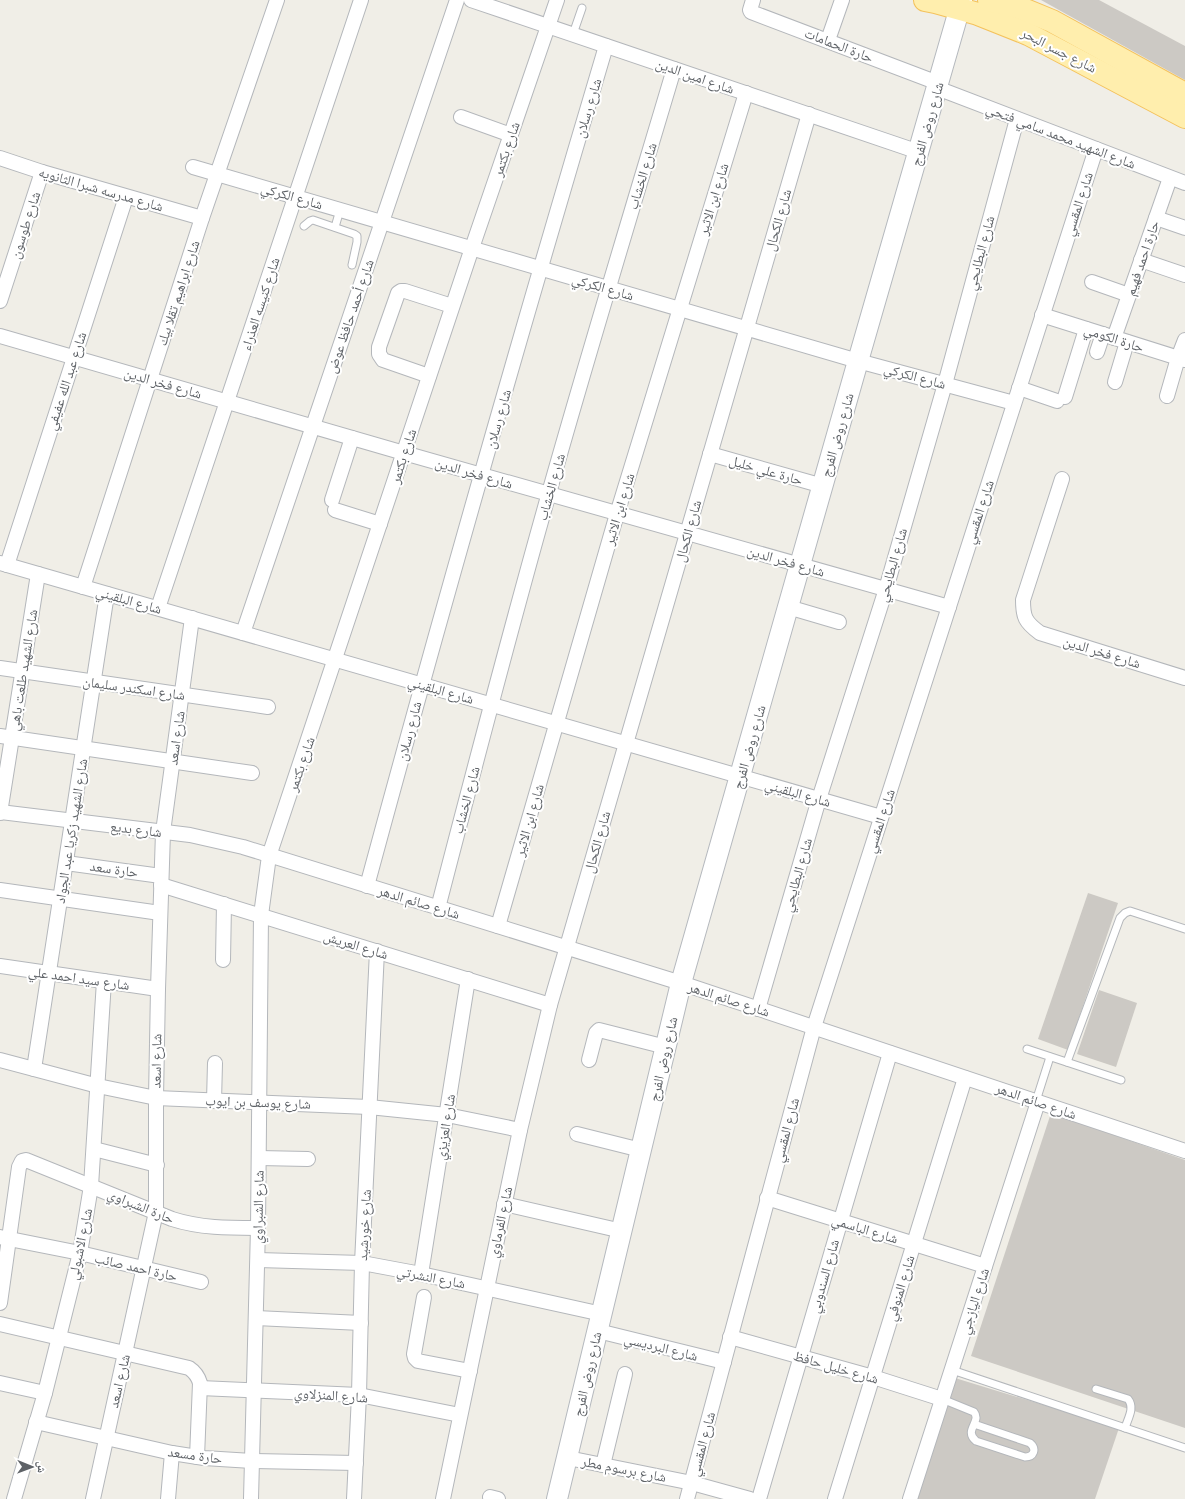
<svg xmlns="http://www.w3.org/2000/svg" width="1185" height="1499" viewBox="0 0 1185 1499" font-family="'Roboto Condensed','Noto Naskh Arabic',sans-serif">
<rect width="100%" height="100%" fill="#f0eee7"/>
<!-- building -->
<g fill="#ccc9c4">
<polygon points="1041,0 1099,0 1185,46 1185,80"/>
<polygon points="1088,893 1118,903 1068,1050 1038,1039"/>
<polygon points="1099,990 1137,1003 1116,1067 1077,1054"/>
<polygon points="1051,1113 1185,1160 1185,1428 971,1356"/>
<polygon points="955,1378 1119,1428 1095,1499 917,1499"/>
</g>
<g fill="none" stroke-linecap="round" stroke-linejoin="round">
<!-- lane casing -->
<g stroke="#b4b7bb" stroke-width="9">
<g id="lane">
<polyline points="573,34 582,8"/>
<polyline points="304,226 310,221 313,220 354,234 357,236 357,242 352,265"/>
<polyline points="335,227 340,210"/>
<polyline points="1027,1049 1121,1080"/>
<polyline points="1067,1062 1120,918 1125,913 1130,911 1185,929"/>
<polyline points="1036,1101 1050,1057"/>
<polyline points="952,1370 1185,1448"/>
<path d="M1096,1389L1128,1399C1135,1408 1128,1418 1125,1428"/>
<path d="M942,1399L974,1412C982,1422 963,1430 976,1441L1025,1457C1034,1457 1037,1449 1030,1443L974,1424"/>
</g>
</g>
<!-- street casing -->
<g stroke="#b4b7bb" stroke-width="16">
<g id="street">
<polyline points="471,0 919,152"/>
<polyline points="753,0 750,10 751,12 938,83"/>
<polyline points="828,40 842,0"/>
<polyline points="937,88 1185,183"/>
<polyline points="461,117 511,135"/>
<polyline points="0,158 42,172 202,218"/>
<polyline points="193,167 858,361 1014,403"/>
<polyline points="1156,218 1185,228"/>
<polyline points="1141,260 1185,275"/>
<polyline points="1092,282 1129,295"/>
<polyline points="0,301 42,172"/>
<polyline points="1042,315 1185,360"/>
<polyline points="0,336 404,453 949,607"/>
<polyline points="1114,338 1170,178"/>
<polyline points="1097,352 1103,334"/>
<polyline points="429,376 383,360 379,354 379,347 398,293 401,291 405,291 452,306"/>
<polyline points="1115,382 1127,342"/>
<polyline points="1019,388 1057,401"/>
<polyline points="1167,396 1178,358 1185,340"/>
<polyline points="1065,397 1086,329"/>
<polyline points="710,454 823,486"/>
<path d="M1062,479L1023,600C1023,617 1025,622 1040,633L1185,678"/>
<polyline points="332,500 352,438"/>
<polyline points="335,510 380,524"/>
<polyline points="0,563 881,817"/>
<polyline points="7,565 126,197"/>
<polyline points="83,587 202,218 277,0"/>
<polyline points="788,607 839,622"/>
<polyline points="158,608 361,0"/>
<polyline points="243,633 457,0"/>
<polyline points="0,668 268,707"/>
<polyline points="0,736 252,773"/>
<polyline points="0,812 190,835 243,847 681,983 1185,1151"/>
<polyline points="0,813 38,574"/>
<polyline points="66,863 161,876"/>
<polyline points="161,885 550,1005"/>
<path d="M367,886C443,605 523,325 606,46"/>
<polyline points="0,890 160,913"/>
<path d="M438,908C474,769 510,631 549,493C589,351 632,210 674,69"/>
<polyline points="498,926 617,514 746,93"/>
<polyline points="223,960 224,904"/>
<polyline points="0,966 158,989"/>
<polyline points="758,1009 819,799 886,589 945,384 1017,119"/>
<polyline points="0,1060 98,1086 156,1098 369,1107 447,1115 520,1130"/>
<polyline points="589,1060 596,1033 599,1030 666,1047"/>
<polyline points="34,1069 107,594"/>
<polyline points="214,1101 215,1063"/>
<polyline points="577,1134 641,1150"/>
<polyline points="94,1149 157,1165"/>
<polyline points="259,1158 308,1159"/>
<polyline points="767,1198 985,1266"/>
<polyline points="504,1204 622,1231"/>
<polyline points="0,1237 80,1253 201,1282"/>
<polyline points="258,1260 362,1263 421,1274 602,1314"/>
<polyline points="421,1274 468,979"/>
<polyline points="424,1297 414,1354 415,1358 418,1361 470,1371"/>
<path d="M0,1303L19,1167L22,1161L26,1160L172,1219C200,1228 228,1228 258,1228"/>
<polyline points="256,1318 361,1323"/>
<path d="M0,1324L189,1368C195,1372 198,1376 200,1383L197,1457"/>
<polyline points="598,1331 724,1362"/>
<polyline points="730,1337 873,1377 942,1399"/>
<polyline points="0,1383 45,1393"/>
<polyline points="200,1388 359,1395 460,1415"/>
<polyline points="36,1422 172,1453 204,1458 252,1461 356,1463"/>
<polyline points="568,1458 692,1483 750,1499"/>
<polyline points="603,1465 625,1374"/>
<polyline points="490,1497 498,1499"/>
<polyline points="14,1499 45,1393 80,1253 91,1186 104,981"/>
<polyline points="93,1499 156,1212 156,1098 158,989 163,832 192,618"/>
<polyline points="168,1499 172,1453"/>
<polyline points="251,1499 258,1228 261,915 269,856 472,248 557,0"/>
<polyline points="354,1499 359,1395 362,1263 377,951"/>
<polyline points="443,1499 520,1130 550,1005 809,114"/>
<polyline points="687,1499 814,1027 1096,149"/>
<polyline points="759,1499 890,1053"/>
<polyline points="835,1499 965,1078"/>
<polyline points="910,1499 1038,1102"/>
</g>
</g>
<!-- secondary casing -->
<g stroke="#b5b9be" stroke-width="22">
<polyline id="secondary" points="557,1499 681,983 858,361 962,0"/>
</g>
<!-- primary casing -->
<g stroke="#f4c25c" stroke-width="24">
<g id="primary">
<polyline points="925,0 935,2 978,14 1028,34 1185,117"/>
<polyline points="989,0 1018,7 1052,21 1185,94"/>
</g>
</g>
<!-- lane -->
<use href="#lane" stroke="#fff" stroke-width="7"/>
<!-- street -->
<use href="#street" stroke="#fff" stroke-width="14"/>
<!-- secondary -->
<use href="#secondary" stroke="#fff" stroke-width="20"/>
<!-- primary -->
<use href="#primary" stroke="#ffeead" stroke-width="22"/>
</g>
<g text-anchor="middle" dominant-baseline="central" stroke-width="4" stroke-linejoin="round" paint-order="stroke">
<!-- street labels -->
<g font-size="14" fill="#5e6267" stroke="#fff">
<text transform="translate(839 45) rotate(21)">حارة الحمامات</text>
<text transform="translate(1059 50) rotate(27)">شارع جسر البحر</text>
<text transform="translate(695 76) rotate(19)">شارع امين الدين</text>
<text transform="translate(588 108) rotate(-73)">شارع رسلان</text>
<text transform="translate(927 124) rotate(-74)">شارع روض الفرج</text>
<text transform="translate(1061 136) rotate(21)">شارع الشهيد محمد سامي فتحي</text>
<text transform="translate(506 149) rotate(-71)">شارع بكتمر</text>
<text transform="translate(642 176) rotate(-73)">شارع الخشاب</text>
<text transform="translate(101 189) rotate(16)">شارع مدرسه شبرا الثانويه</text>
<text transform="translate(292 196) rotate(16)">شارع الكركي</text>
<text transform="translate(713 199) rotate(-73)">شارع ابن الاثير</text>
<text transform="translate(1078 204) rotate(-72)">شارع المقسي</text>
<text transform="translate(778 220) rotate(-74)">شارع الكحال</text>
<text transform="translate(25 225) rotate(-72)">شارع طوسون</text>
<text transform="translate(980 253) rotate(-75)">شارع البطايحي</text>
<text transform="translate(1142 258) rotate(-71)">حارة احمد فهيم</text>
<text transform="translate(603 287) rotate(16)">شارع الكركي</text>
<text transform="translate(178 293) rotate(-72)">شارع ابراهيم تقلا بيك</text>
<text transform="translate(260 304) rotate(-72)">شارع كنيسه العذراء</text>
<text transform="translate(350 316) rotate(-71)">شارع أحمد حافظ عوض</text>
<text transform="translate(1114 338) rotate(18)">حارة الكومي</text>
<text transform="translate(915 376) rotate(15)">شارع الكركي</text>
<text transform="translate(66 381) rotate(-72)">شارع عبد الله عفيفي</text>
<text transform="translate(163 383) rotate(16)">شارع فخر الدين</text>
<text transform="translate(498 419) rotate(-74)">شارع رسلان</text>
<text transform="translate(837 435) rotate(-74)">شارع روض الفرج</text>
<text transform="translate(403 456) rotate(-72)">شارع بكتمر</text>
<text transform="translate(766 470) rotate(16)">حارة علي خليل</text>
<text transform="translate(474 473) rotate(16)">شارع فخر الدين</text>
<text transform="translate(551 487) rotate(-74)">شارع الخشاب</text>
<text transform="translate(619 509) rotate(-73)">شارع ابن الاثير</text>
<text transform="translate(979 512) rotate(-72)">شارع المقسي</text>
<text transform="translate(688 531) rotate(-74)">شارع الكحال</text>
<text transform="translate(786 561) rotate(16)">شارع فخر الدين</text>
<text transform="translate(892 565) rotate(-74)">شارع البطايحي</text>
<text transform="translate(129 600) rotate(16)">شارع البلقيني</text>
<text transform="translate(1102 652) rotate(17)">شارع فخر الدين</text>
<text transform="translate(23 670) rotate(-81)">شارع الشهيد طلعت باهي</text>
<text transform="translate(134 688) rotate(8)">شارع اسكندر سليمان</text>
<text transform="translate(441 690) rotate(16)">شارع البلقيني</text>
<text transform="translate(409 731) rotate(-75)">شارع رسلان</text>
<text transform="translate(176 738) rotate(-82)">شارع اسعد</text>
<text transform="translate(749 747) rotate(-74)">شارع روض الفرج</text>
<text transform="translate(301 764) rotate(-71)">شارع بكتمر</text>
<text transform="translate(798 793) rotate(16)">شارع البلقيني</text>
<text transform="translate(466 800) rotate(-75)">شارع الخشاب</text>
<text transform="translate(529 820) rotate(-74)">شارع ابن الاثير</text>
<text transform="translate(880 821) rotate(-72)">شارع المقسي</text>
<text transform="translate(136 829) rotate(7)">شارع بديع</text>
<text transform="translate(71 831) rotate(-81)">شارع الشهيد زكريا عبد الجواد</text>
<text transform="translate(597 842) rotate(-74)">شارع الكحال</text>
<text transform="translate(114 869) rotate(8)">حارة سعد</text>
<text transform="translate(797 875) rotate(-74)">شارع البطايحي</text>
<text transform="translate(419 902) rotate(17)">شارع صائم الدهر</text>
<text transform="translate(356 945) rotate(17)">شارع العريش</text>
<text transform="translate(79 978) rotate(8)">شارع سيد احمد علي</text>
<text transform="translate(729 999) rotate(18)">شارع صائم الدهر</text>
<text transform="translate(663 1059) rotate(-77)">شارع روض الفرج</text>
<text transform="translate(156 1061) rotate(-89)">شارع اسعد</text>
<text transform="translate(1036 1101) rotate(19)">شارع صائم الدهر</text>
<text transform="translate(258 1102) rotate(2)">شارع يوسف بن ايوب</text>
<text transform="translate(445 1127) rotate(-81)">شارع العزيزي</text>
<text transform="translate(786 1130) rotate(-75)">شارع المقسي</text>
<text transform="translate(141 1206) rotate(22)">حارة الشبراوي</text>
<text transform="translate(258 1207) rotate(-89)">شارع الشبراوي</text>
<text transform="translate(500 1222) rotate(-78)">شارع الفرماوي</text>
<text transform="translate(364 1225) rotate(-87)">شارع خورشيد</text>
<text transform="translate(865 1229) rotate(17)">شارع الباسمي</text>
<text transform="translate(80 1244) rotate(-78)">شارع الاشبولي</text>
<text transform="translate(136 1267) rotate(13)">حارة احمد صائب</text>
<text transform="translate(824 1276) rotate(-74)">شارع السندوبي</text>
<text transform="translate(431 1277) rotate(11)">شارع النشرتي</text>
<text transform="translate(900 1288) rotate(-73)">شارع المنوفي</text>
<text transform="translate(974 1301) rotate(-72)">شارع اليازجي</text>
<text transform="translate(661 1347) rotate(14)">شارع البرديسي</text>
<text transform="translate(836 1367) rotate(16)">شارع خليل حافظ</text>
<text transform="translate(587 1374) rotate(-77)">شارع روض الفرج</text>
<text transform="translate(119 1381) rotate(-77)">شارع اسعد</text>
<text transform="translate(331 1395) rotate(4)">شارع المنزلاوي</text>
<text transform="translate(702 1444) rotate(-75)">شارع المقسي</text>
<text transform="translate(195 1455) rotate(8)">حارة مسعد</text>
<text transform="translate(624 1469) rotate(11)">شارع برسوم مطر</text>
</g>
</g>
<!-- north arrow -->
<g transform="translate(32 1467) rotate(91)" stroke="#ffffff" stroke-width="3" paint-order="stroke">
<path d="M0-3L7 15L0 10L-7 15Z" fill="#5e6267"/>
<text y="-6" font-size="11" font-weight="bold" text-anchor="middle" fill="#5e6267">ش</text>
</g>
</svg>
